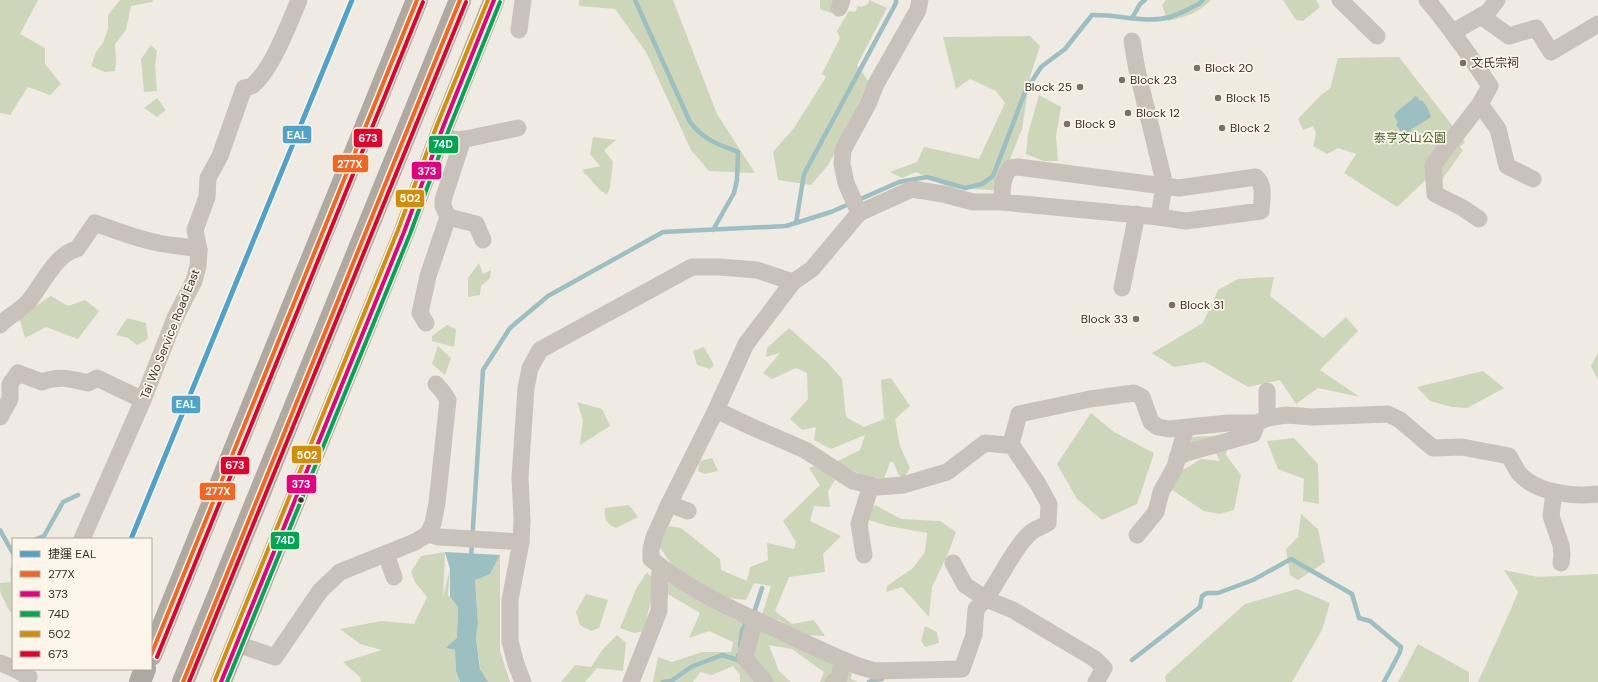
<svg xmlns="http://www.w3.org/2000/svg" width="1598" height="682" viewBox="0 0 1598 682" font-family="'DM Sans','Noto Sans TC',sans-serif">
<rect width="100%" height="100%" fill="#efeae2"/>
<!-- green -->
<g fill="#ced6ba">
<polygon points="0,0 38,0 20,34 45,48 45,64 61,84 50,95 28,87 10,115 0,113"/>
<polygon points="120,0 153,0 152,2 131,6 126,30 115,44 116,62 115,71 105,72 91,66 96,52 103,43 108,29 108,15"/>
<polygon points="579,0 673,0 717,114 755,173 709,171 691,150 646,52 615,9 579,6"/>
<polygon points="820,0 835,0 834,12 831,13 820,9"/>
<polygon points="869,0 887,8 857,65 868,81 846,134 828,165 811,185 778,180 773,152 794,128 826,77 822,74 840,38 837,31 849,11 855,12 858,6 861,7 868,4"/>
<path d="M1166,0H1211C1198,13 1186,17 1168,21L1162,5Z"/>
<polygon points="1283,0 1316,0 1320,7 1303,21 1296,20"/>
<polygon points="1030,36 1040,46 1030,77 1022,129 1004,174 993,190 950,188 916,172 902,178 890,172 917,162 924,147 979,159 1005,103 996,91 970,79 956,89 943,37"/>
<polygon points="151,45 157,51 155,65 157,91 144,92 141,59"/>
<polygon points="1399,57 1465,142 1460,147 1463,150 1442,180 1431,175 1397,207 1344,173 1356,154 1338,148 1327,154 1313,146 1316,134 1313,126 1303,130 1298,119 1322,94 1330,89 1338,58"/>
<polygon points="1039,95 1061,107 1056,136 1058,161 1044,161 1026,154 1028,134"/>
<polygon points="157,98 166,110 157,117 144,108"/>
<polygon points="593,137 616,140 604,150 613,162 610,187 607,195 599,189 582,170 600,166 590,154"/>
<polygon points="479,263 483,274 491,270 490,278 481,286 480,295 468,297 468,278"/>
<polygon points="1274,277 1270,296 1323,338 1346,317 1358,331 1320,370 1360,397 1318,388 1296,404 1280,380 1248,387 1205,362 1174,367 1152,353 1203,323 1218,290 1238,279"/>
<polygon points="51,296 68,306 85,300 99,311 78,339 46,327 25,338 19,317"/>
<polygon points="127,318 146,323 148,339 137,345 128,338 116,335"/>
<polygon points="447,325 456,329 454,347 432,341 432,336"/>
<polygon points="789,328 826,361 842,379 846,417 864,427 884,419 881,380 891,378 910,406 895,419 900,446 910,468 903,479 899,475 893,462 890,462 884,479 862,475 836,462 860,450 865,435 831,449 814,440 816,427 802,430 790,419 808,399 807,373 796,368 772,379 763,373 780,353 766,357 767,348"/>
<polygon points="438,346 451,358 445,375 432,364"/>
<polygon points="704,347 714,365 710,369 697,365 693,351"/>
<polygon points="1598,353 1598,380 1591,366"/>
<polygon points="1483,371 1504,388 1467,408 1452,407 1430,401 1417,387"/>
<polygon points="577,402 602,409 610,426 580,445 583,420"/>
<polygon points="1091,413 1114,432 1154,453 1137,504 1102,520 1077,499 1057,464"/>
<polygon points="1228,435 1226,455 1241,475 1234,510 1220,514 1204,511 1172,490 1173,476 1201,459 1220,461 1214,449 1191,444 1192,437"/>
<polygon points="1294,438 1318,464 1319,504 1303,501 1304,479 1278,469 1267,441"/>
<polygon points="712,458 718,471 705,474 698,471 700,461"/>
<polygon points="815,466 835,480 828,491 830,507 814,506 810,521 841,536 823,554 825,572 789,577 775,611 792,624 814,620 825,636 804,635 779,620 769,621 762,615 771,586 754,583 746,600 720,597 678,574 657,543 669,526 681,528 720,559 721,570 747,581 750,567 768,560 767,543 794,549 796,542 783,521 820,485 809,468"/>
<path d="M629,505L638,517L616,528C606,524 604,518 605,508Z"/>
<polygon points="875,505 901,519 940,521 956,532 949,551 932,587 929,617 902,587 886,592 887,586 913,568 925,552 927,533 888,526 866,519"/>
<polygon points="1301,514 1318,529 1325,562 1298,580 1290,575 1286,549 1298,537"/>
<polygon points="445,552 443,596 450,569 448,595 458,607 457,638 445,648 455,650 456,671 460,682 361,682 360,677 343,662 382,650 360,644 340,629 381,621 414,624 427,597 415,582 411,572 421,556"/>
<polygon points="500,555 500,651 510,682 487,682 481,672 476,638 478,623 475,579 490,574"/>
<path d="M13,564V614C6,608 8,607 4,600C0,592 0,593 0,583L11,582L10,569Z"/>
<polygon points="1504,570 1538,577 1598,574 1598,682 1478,682 1511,609 1518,592"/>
<polygon points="647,572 655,581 644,631 634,633 620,628 636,589"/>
<polygon points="665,580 721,609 735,620 761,626 852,670 851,679 858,682 820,682 824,672 792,649 769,645 779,671 791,682 740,682 740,675 733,666 712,675 700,672 693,682 653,682 658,657 672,662 702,652 731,652 733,642 709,631 689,638 700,613 668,594"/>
<polygon points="1297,589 1330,603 1322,630 1292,682 1166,682 1165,676 1245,604"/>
<polygon points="586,594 608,600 599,628 591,631 580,625 576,612"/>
<polygon points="925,626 937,632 939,643 925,647 921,641"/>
<polygon points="617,635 626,643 623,671 597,668 585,682 561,682 575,665 591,667 603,649"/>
<polygon points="1418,644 1469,672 1469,682 1398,682"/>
</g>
<!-- water -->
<g fill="#9cbfc2">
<path d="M1415,96L1418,97L1419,100L1423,101L1428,109L1431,117L1414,128H1412L1411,131L1403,134L1396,125L1398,122L1394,116C1399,107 1409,104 1415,96Z"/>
<polygon points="445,552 500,555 490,574 475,580 478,623 476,638 480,669 488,682 460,682 456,671 455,650 445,648 457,638 458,607 450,597 450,569"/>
</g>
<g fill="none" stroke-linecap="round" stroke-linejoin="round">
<!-- stream -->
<g stroke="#9cbfc2" stroke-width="4.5">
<path d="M635,0L690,122C704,140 717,144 738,152L737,180L734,193L713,230"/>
<polyline points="1132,18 1140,4 1145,0"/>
<polyline points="796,223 804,174 896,3 896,0"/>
<polyline points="0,530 10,548 13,547"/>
<polyline points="36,539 44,536 63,502 78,495"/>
<polyline points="10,548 13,553"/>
<path d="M471,558L483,370L510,328L548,296L663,232L786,226L831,212L899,182L927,177L965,188L982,184L993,176L1025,92L1041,67L1065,49L1092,15C1118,14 1145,24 1170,17C1180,14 1190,8 1199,4L1203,0"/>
<polyline points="754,613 762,588"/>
<polyline points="740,646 742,630 747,621"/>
<polyline points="1132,660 1200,607 1202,596 1207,593 1218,593 1253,580 1291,559 1352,594 1359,618 1370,621 1401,647 1400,652 1384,682"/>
<polyline points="663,682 671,681 691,667 722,655 738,660 738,655"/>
<polyline points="869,682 873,680 882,679"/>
</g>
<!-- minor -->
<g stroke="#c8c2bb" stroke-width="17">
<polyline points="1340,0 1377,36"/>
<path d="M1427,0C1450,27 1470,56 1490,86L1480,104L1433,165L1435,194L1463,208L1479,219"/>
<polyline points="839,8 842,0"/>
<polyline points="1481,16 1509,36 1536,28 1551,52 1598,24"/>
<polyline points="519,30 523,0"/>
<polyline points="1453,32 1488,12 1497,0"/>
<polyline points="1132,41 1137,70 1163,177 1164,186 1159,217"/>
<polyline points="1480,104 1498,129 1507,166 1533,179"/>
<polyline points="452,139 461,140 518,128"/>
<polyline points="463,139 443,200 443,206 448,217 476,224 483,240"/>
<path d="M1002,202C1002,189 1002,178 1010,168L1018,167L1179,188L1256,177C1265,185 1262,199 1261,211L1186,221L1159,217L1002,202H973L943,194L912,189L859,213L812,269L793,282L746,344L716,410L669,504L654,537L651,550V559C688,589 733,610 776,629C803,642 830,655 858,666L875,671L962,669L974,635L976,609C998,588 1007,556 1029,534C1034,529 1042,527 1048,523L1049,504L1038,484L1011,444L1019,414L1090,399L1134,393L1142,397L1151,422L1158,427L1169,429L1228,423H1257L1267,418L1287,415L1312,417L1388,414L1400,420L1433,448L1462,447L1509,456C1512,461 1515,467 1518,472C1535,493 1573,497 1598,494"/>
<polyline points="859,213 846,183 842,164 843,150 868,104 876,84 918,10 920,0"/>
<polyline points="1122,288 1137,214"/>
<polyline points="426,323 420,313 428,276 448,217"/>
<path d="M0,325C8,316 20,311 28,302C41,287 56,253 77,249L95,223C117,231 140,240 163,244C175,246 187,246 199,250"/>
<polyline points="1267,391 1267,418"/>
<polyline points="716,410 752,427 805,450 853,481 878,487 903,485 947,472 985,443 1006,445 1011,444"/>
<path d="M0,417L10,399V384L18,373L42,382C58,375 72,379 88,383L97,378L143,400"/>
<polyline points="1177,458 1186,453 1253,434 1257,423"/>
<polyline points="1554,492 1551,516 1561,545 1562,555 1561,563"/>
<polyline points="669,504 688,511"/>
<polyline points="428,534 439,537 521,542"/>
<polyline points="1137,535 1156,512 1161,492 1175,467 1186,428"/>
<path d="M82,539L143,400L175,318L194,281L198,266L199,250L195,230L207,197L208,178L220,156L244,88C247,87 251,87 253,85C272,69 289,24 299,0"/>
<polyline points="386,554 394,577"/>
<polyline points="864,555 859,524 871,485"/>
<polyline points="953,563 965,585 986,599 1013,610 1095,659 1104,668 1096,682"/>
<polyline points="755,619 745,658 765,682"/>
<polyline points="237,644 275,657 320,591 340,572 415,542 428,534 433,523 437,503 448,400 443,392 436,384"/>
<polyline points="0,663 13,668"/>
<polyline points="15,669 29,677"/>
<polyline points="523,682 516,664 510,641 510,600 521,542 522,520 520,477 526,388 530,368 540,350 692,267 720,267 757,270 793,282"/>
<polyline points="631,682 659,611 660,567"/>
<polyline points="833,682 839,678 843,660"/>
</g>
<!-- major -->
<polyline stroke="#ada7a0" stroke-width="21" points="221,682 404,232 443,127 494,0"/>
<!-- highway -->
<g stroke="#aea9a1" stroke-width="22">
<polyline points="151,655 417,0"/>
<polyline points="140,682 145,669"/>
<polyline points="183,682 460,0"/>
</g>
<!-- bus-1 casing -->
<g stroke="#fcf5e9" stroke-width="7">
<g id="bus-1">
<polyline points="151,655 417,0"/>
<polyline points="183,682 460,0"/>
</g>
</g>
<!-- bus-2 casing -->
<g stroke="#fcf5e9" stroke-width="7">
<polyline id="bus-2" points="221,682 404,232 443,127 494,0"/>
</g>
<!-- bus-3 casing -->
<g stroke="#fcf5e9" stroke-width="7">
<polyline id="bus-3" points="227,682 410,234 449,129 500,2"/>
</g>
<!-- bus-4 casing -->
<g stroke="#fcf5e9" stroke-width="7">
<polyline id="bus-4" points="215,680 398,230 437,125 488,0"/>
</g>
<!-- bus-5 casing -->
<g stroke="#fcf5e9" stroke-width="7">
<g id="bus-5">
<polyline points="157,657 423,2"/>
<polyline points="189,682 466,2"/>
</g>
</g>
<!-- bus-1 -->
<use href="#bus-1" stroke="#f26522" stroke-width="4"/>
<!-- bus-2 -->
<use href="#bus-2" stroke="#e5007d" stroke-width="4"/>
<!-- bus-3 -->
<use href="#bus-3" stroke="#00a651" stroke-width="4"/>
<!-- bus-4 -->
<use href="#bus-4" stroke="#d18e08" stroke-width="4"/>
<!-- bus-5 -->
<use href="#bus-5" stroke="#e4002b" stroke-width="4"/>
<!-- metro-1 casing -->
<g stroke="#fcf5e9" stroke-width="8">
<polyline id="metro-1" points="131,539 352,0"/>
</g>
<!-- metro-1 -->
<use href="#metro-1" stroke="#4fa3cb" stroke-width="5"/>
</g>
<!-- markers -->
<g fill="#797069" stroke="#fcf5e9" stroke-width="1.5">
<circle cx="1463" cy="63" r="4"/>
<circle cx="1197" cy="68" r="4"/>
<circle cx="1122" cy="80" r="4"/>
<circle cx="1080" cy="87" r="4"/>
<circle cx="1218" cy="98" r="4"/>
<circle cx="1128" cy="113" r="4"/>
<circle cx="1067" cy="124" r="4"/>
<circle cx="1222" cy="128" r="4"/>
<circle cx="1172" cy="305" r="4"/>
<circle cx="1136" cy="319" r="4"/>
</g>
<circle fill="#3a2f28" stroke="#fcf5e9" stroke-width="1.5" cx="301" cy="500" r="3.5"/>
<g text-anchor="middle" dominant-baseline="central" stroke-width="3.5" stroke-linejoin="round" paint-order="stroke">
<!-- poi labels -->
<g font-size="12" fill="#3a2f28" stroke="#fcf5e9" text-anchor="start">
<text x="1471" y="63">文氏宗祠</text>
<text x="1205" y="68">Block 20</text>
<text x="1130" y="80">Block 23</text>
<text x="1072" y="87" text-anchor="end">Block 25</text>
<text x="1226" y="98">Block 15</text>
<text x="1136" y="113">Block 12</text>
<text x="1075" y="124">Block 9</text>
<text x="1230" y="128">Block 2</text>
<text x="1180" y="305">Block 31</text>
<text x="1128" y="319" text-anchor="end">Block 33</text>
</g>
<!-- park labels -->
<g font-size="12" fill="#445b29" stroke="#fcf5e9">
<text x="1410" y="138">泰亨文山公園</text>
</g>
<!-- street labels -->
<g font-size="12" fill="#3a2f28" stroke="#fcf5e9">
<text transform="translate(170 334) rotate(-68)">Tai Wo Service Road East</text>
</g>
</g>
<g stroke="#fcf5e9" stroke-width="1.5">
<rect x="282" y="125" width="30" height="19" rx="4" fill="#4fa3cb"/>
<rect x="353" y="128" width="30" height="20" rx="4" fill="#e4002b"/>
<rect x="428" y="135" width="31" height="19" rx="4" fill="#00a651"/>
<rect x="332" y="154" width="37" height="19" rx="4" fill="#f26522"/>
<rect x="411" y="161" width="31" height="19" rx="4" fill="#e5007d"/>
<rect x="395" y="189" width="30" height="19" rx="4" fill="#d18e08"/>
<rect x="171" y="395" width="30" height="19" rx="4" fill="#4fa3cb"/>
<rect x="291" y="445" width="31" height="19" rx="4" fill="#d18e08"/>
<rect x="220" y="456" width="30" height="19" rx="4" fill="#e4002b"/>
<rect x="286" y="474" width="31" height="20" rx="4" fill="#e5007d"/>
<rect x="199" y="482" width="37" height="19" rx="4" fill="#f26522"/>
<rect x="270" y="531" width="30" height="19" rx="4" fill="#00a651"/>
</g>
<g font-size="11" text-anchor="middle" font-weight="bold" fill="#fff">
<text x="297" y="139">EAL</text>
<text x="368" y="142">673</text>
<text x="443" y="148">74D</text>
<text x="350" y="168">277X</text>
<text x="427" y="175">373</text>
<text x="410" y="202">502</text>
<text x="186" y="408">EAL</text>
<text x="307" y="459">502</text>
<text x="235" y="469">673</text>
<text x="301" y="488">373</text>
<text x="218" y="495">277X</text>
<text x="285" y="544">74D</text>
</g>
<!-- legend -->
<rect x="12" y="538" width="140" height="132" fill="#fcf5e9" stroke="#aea69c"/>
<rect x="20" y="551" width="20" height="6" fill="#4fa3cb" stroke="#aea69c"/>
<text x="48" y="558" font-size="12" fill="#3a2f28">捷運 EAL</text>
<rect x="20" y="571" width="20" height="6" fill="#f26522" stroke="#aea69c"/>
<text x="48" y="578" font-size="12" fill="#3a2f28">277X</text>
<rect x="20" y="591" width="20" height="6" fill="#e5007d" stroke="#aea69c"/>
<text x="48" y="598" font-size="12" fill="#3a2f28">373</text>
<rect x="20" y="611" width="20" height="6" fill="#00a651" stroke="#aea69c"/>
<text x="48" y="618" font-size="12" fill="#3a2f28">74D</text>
<rect x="20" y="631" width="20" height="6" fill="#d18e08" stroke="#aea69c"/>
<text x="48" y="638" font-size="12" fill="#3a2f28">502</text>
<rect x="20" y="651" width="20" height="6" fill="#e4002b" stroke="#aea69c"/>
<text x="48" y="658" font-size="12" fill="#3a2f28">673</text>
</svg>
